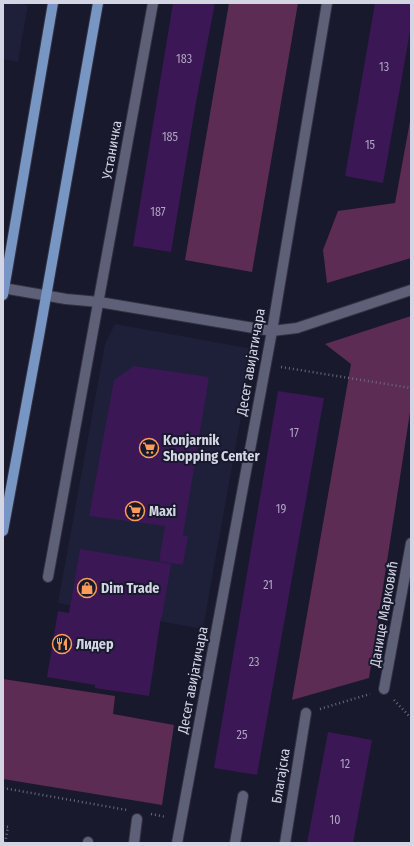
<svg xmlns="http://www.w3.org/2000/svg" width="414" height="846" viewBox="0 0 414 846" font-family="'Fira Sans Condensed',sans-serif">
<rect width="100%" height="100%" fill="#18192d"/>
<!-- built -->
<g fill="#1e1f39">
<polygon points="3,3 14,3 28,5 18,62 3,59"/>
<polygon points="115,324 253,349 203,629 58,603 105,344"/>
</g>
<!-- green -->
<g fill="#5c2c54">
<polygon points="229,3 298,3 252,272 185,260"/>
<polygon points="411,116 411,258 327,283 323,250 338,211 395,203"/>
<polygon points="411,316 411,406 369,678 292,700 351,364 325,344"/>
<polygon points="3,679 115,696 113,714 174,725 162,805 3,779"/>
</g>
<!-- building -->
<g fill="#3b1755">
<polygon points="173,3 215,3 196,102 171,252 133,246"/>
<polygon points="375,3 411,3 411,26 383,183 345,176"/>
<polygon points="134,366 209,377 183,535 188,536 183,565 159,561 165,526 89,516 114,380"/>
<polygon points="278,391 324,398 257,775 214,768"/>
<polygon points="80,549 171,564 162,617 161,617 149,696 95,688 95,685 47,677 58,611 69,613"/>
<polygon points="328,732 372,740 353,843 307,843"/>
</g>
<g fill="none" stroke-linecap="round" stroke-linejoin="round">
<!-- minor casing -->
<g stroke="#323242" stroke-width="12">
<g id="minor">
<polyline points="3,288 66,299 99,302 272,331 297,328 411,290"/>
<polyline points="48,577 153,3"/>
<polyline points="384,689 411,543"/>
<polyline points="88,843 88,842"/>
<polyline points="134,843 137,819"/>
<polyline points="177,843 272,331 327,3"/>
<polyline points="235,843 243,796"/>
<polyline points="285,843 306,713"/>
</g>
</g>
<!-- major casing -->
<g stroke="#323242" stroke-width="12">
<g id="major">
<polyline points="3,295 53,3"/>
<polyline points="3,531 39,336 98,3"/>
</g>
</g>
<!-- path -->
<g stroke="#696b7c" stroke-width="2.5" stroke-dasharray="1 3" stroke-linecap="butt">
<polyline points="281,367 411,388"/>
<polyline points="394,700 411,718"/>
<polyline points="320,709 370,694"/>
<polyline points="3,788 127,810"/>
<polyline points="151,814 166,817"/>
<polyline points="3,826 8,827 5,843"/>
<polyline points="411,843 411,840"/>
</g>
<!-- minor -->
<use href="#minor" stroke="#5e6078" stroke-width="10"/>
<!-- major -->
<use href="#major" stroke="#7896c4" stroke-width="10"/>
</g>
<!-- icons -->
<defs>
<g id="supermarket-ring" transform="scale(1)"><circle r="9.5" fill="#18192d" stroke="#fe9b59" stroke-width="1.5"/><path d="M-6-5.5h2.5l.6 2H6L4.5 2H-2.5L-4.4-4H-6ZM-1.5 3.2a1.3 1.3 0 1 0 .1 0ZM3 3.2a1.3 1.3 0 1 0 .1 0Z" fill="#fe9b59"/></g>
<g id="shop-ring" transform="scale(1)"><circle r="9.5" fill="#18192d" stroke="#fe9b59" stroke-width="1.5"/><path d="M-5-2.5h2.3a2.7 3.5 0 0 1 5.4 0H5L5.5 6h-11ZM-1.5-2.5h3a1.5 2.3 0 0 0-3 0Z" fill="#fe9b59"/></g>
<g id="restaurant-ring" transform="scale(1)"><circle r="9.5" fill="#18192d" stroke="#fe9b59" stroke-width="1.5"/><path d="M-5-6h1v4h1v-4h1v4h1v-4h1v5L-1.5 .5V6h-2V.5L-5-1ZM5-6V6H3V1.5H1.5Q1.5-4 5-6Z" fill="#fe9b59"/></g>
</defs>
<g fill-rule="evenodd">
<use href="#supermarket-ring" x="149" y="448"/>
<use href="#supermarket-ring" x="135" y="511"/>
<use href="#shop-ring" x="87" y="588"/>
<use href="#restaurant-ring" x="62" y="644"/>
</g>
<g text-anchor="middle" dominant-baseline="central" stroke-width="4" stroke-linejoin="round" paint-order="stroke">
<!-- number labels -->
<g font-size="12" fill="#ada6c0">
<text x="184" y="59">183</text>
<text x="384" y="67">13</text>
<text x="170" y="137">185</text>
<text x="370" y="145">15</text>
<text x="158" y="212">187</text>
<text x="294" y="433">17</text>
<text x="281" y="509">19</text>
<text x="268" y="585">21</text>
<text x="254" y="662">23</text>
<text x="242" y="735">25</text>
<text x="345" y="764">12</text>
<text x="335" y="820">10</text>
</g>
<!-- street labels -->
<g font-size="14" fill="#d3d5e3" stroke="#18192d">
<text transform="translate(112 150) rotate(-80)">Устаничка</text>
<text transform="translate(251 362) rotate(-80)">Десет авијатичара</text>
<text transform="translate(384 614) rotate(-80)">Данице Марковић</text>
<text transform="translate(193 680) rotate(-79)">Десет авијатичара</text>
<text transform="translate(281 776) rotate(-81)">Благајска</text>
</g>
<!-- poi labels -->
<g font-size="14" font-weight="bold" fill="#d3d5e3" stroke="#18192d" text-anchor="start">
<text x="163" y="440">Konjarnik<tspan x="163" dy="16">Shopping Center</tspan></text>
<text x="149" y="511">Maxi</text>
<text x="101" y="588">Dim Trade</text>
<text x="76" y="644">Лидер</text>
</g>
</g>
<!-- border -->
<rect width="414" height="846" fill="none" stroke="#d3d5e3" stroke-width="8"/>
</svg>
